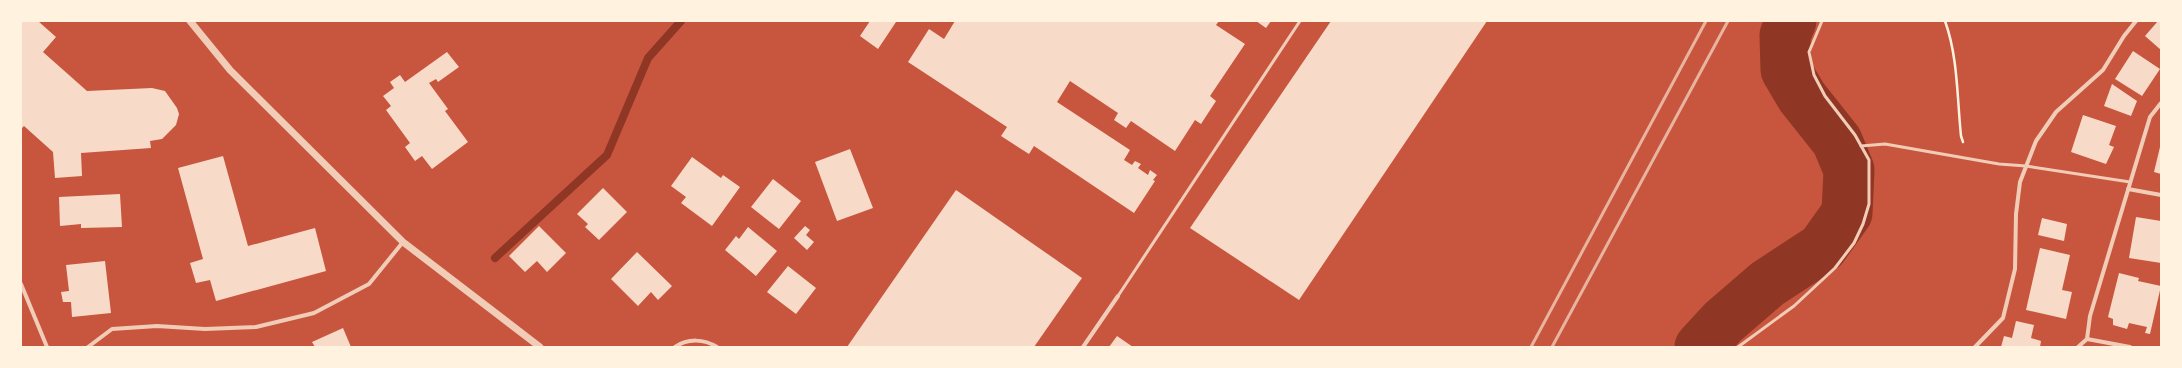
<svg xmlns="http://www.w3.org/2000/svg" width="2182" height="368" viewBox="0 0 2182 368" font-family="'PT Sans',sans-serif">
<rect width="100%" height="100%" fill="#c8553d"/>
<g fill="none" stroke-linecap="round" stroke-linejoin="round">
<!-- stream -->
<polyline stroke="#8f3625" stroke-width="8" points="495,258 607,155 648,58 681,21"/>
<!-- river -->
<polyline stroke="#8f3625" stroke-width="51" points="1700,347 1723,322 1767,284 1822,248 1847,213 1849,170 1837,141 1802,97 1786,70 1785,35 1791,21"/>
</g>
<!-- building -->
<g fill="#f7dbc8">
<polygon points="21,21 38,21 56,37 43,52 87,91 152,88 165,91 177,108 179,114 176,125 162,139 150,141 151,148 81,153 82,176 55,178 53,152 24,126 21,129"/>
<polygon points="870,21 896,22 878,49 860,36"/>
<polygon points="955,21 1219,21 1216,25 1245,44 1210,96 1216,101 1201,124 1195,120 1175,151 1131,121 1126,128 1114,120 1118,113 1070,81 1057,102 1130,150 1124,160 1132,165 1135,161 1141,164 1138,168 1148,175 1150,170 1157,175 1153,180 1155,181 1134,213 1034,146 1029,154 1001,136 1007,127 908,62 929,29 944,39"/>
<polygon points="1256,21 1271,21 1266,28"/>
<polygon points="1331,21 1487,21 1299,300 1190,228"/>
<polygon points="2158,21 2161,21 2161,50 2145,36"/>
<polygon points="2133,51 2160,69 2142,96 2115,79"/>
<polygon points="447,52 459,67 438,82 436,79 429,83 448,109 445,111 468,142 432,169 422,156 415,161 405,147 410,143 386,110 391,106 383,96 394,88 390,82 400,75 405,82"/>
<polygon points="2112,84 2137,101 2131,116 2104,106"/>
<polygon points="2083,115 2116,126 2109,145 2114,147 2106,164 2071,152"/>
<polygon points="2160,147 2161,147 2161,174 2154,172"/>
<polygon points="850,149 873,208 837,221 815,162"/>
<polygon points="223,156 248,246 315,228 326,271 216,301 210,280 196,283 190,263 203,259 178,168"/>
<polygon points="692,157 721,178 723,175 740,187 712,226 681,203 686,197 671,186"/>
<polygon points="773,179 801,201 779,229 751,207"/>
<polygon points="603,188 627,212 599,240 585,227 588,224 577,214"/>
<polygon points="956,190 1082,278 1034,347 847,347"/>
<polygon points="120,194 122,227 81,228 81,224 60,226 59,197"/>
<polygon points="2136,217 2161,221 2161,263 2129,258"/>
<polygon points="2042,218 2067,224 2064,241 2038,235"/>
<polygon points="539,226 566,253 547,272 537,261 525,272 509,256"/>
<polygon points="805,226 810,230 806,235 814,242 807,250 794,238"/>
<polygon points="748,227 777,251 756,276 725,250 736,236 739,239"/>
<polygon points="2040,248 2070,255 2062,290 2072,292 2066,319 2026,310"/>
<polygon points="637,252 672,286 658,300 651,292 638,306 611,279"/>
<polygon points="105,261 111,313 72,317 71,302 63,302 61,292 69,291 66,265"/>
<polygon points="788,266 816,288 796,314 767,292"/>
<polygon points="2119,273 2139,278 2138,281 2161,286 2150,334 2145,333 2147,327 2129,323 2127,329 2113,325 2113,319 2108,317"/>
<polygon points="2016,321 2034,325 2031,338 2041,341 2040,347 2001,347 2004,336 2012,338"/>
<polygon points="343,328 351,347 315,347 312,342"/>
<polygon points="1117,336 1133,347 1109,347"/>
</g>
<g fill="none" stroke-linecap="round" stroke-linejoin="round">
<!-- path -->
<path stroke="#fff3e0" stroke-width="2.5" d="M1945,21C1958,57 1957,97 1961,136L1963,142"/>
<!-- service -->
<g stroke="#f1ccb7" stroke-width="3">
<polyline points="1861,146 1885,144 1999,164 2026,166 2130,182"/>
<polyline points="1118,296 1300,21"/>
<polyline points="1738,347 1794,306 1835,268 1854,243 1863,224 1869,204 1869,160 1855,135 1825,96 1814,75 1809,52 1822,21"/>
</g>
<!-- minor -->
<g stroke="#f1ccb7" stroke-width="4">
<polyline points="2128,189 2161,195"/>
<polyline points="21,284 47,347"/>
<polyline points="2087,339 2090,316 2150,117 2161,103"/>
<polyline points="88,347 112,329 157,326 205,329 256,327 314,313 369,284 403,242"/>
<path d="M675,347C688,338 704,339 717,347"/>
<polyline points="1083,347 1118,296"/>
<polyline points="1975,347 2003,318 2015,269 2016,214 2020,182 2036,141 2056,112 2103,70 2124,36 2136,21"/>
<polyline points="2078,347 2087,339 2130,347"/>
</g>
<!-- tertiary -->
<polyline stroke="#f1ccb7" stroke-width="7" points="190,21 230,70 403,242 540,347"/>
<!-- rail -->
<g stroke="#e9b49f" stroke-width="3">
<polyline points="1531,347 1706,21"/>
<polyline points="1552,347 1728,21"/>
</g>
</g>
<!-- border -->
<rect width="2182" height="368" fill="none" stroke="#fff3e0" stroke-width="44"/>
</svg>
